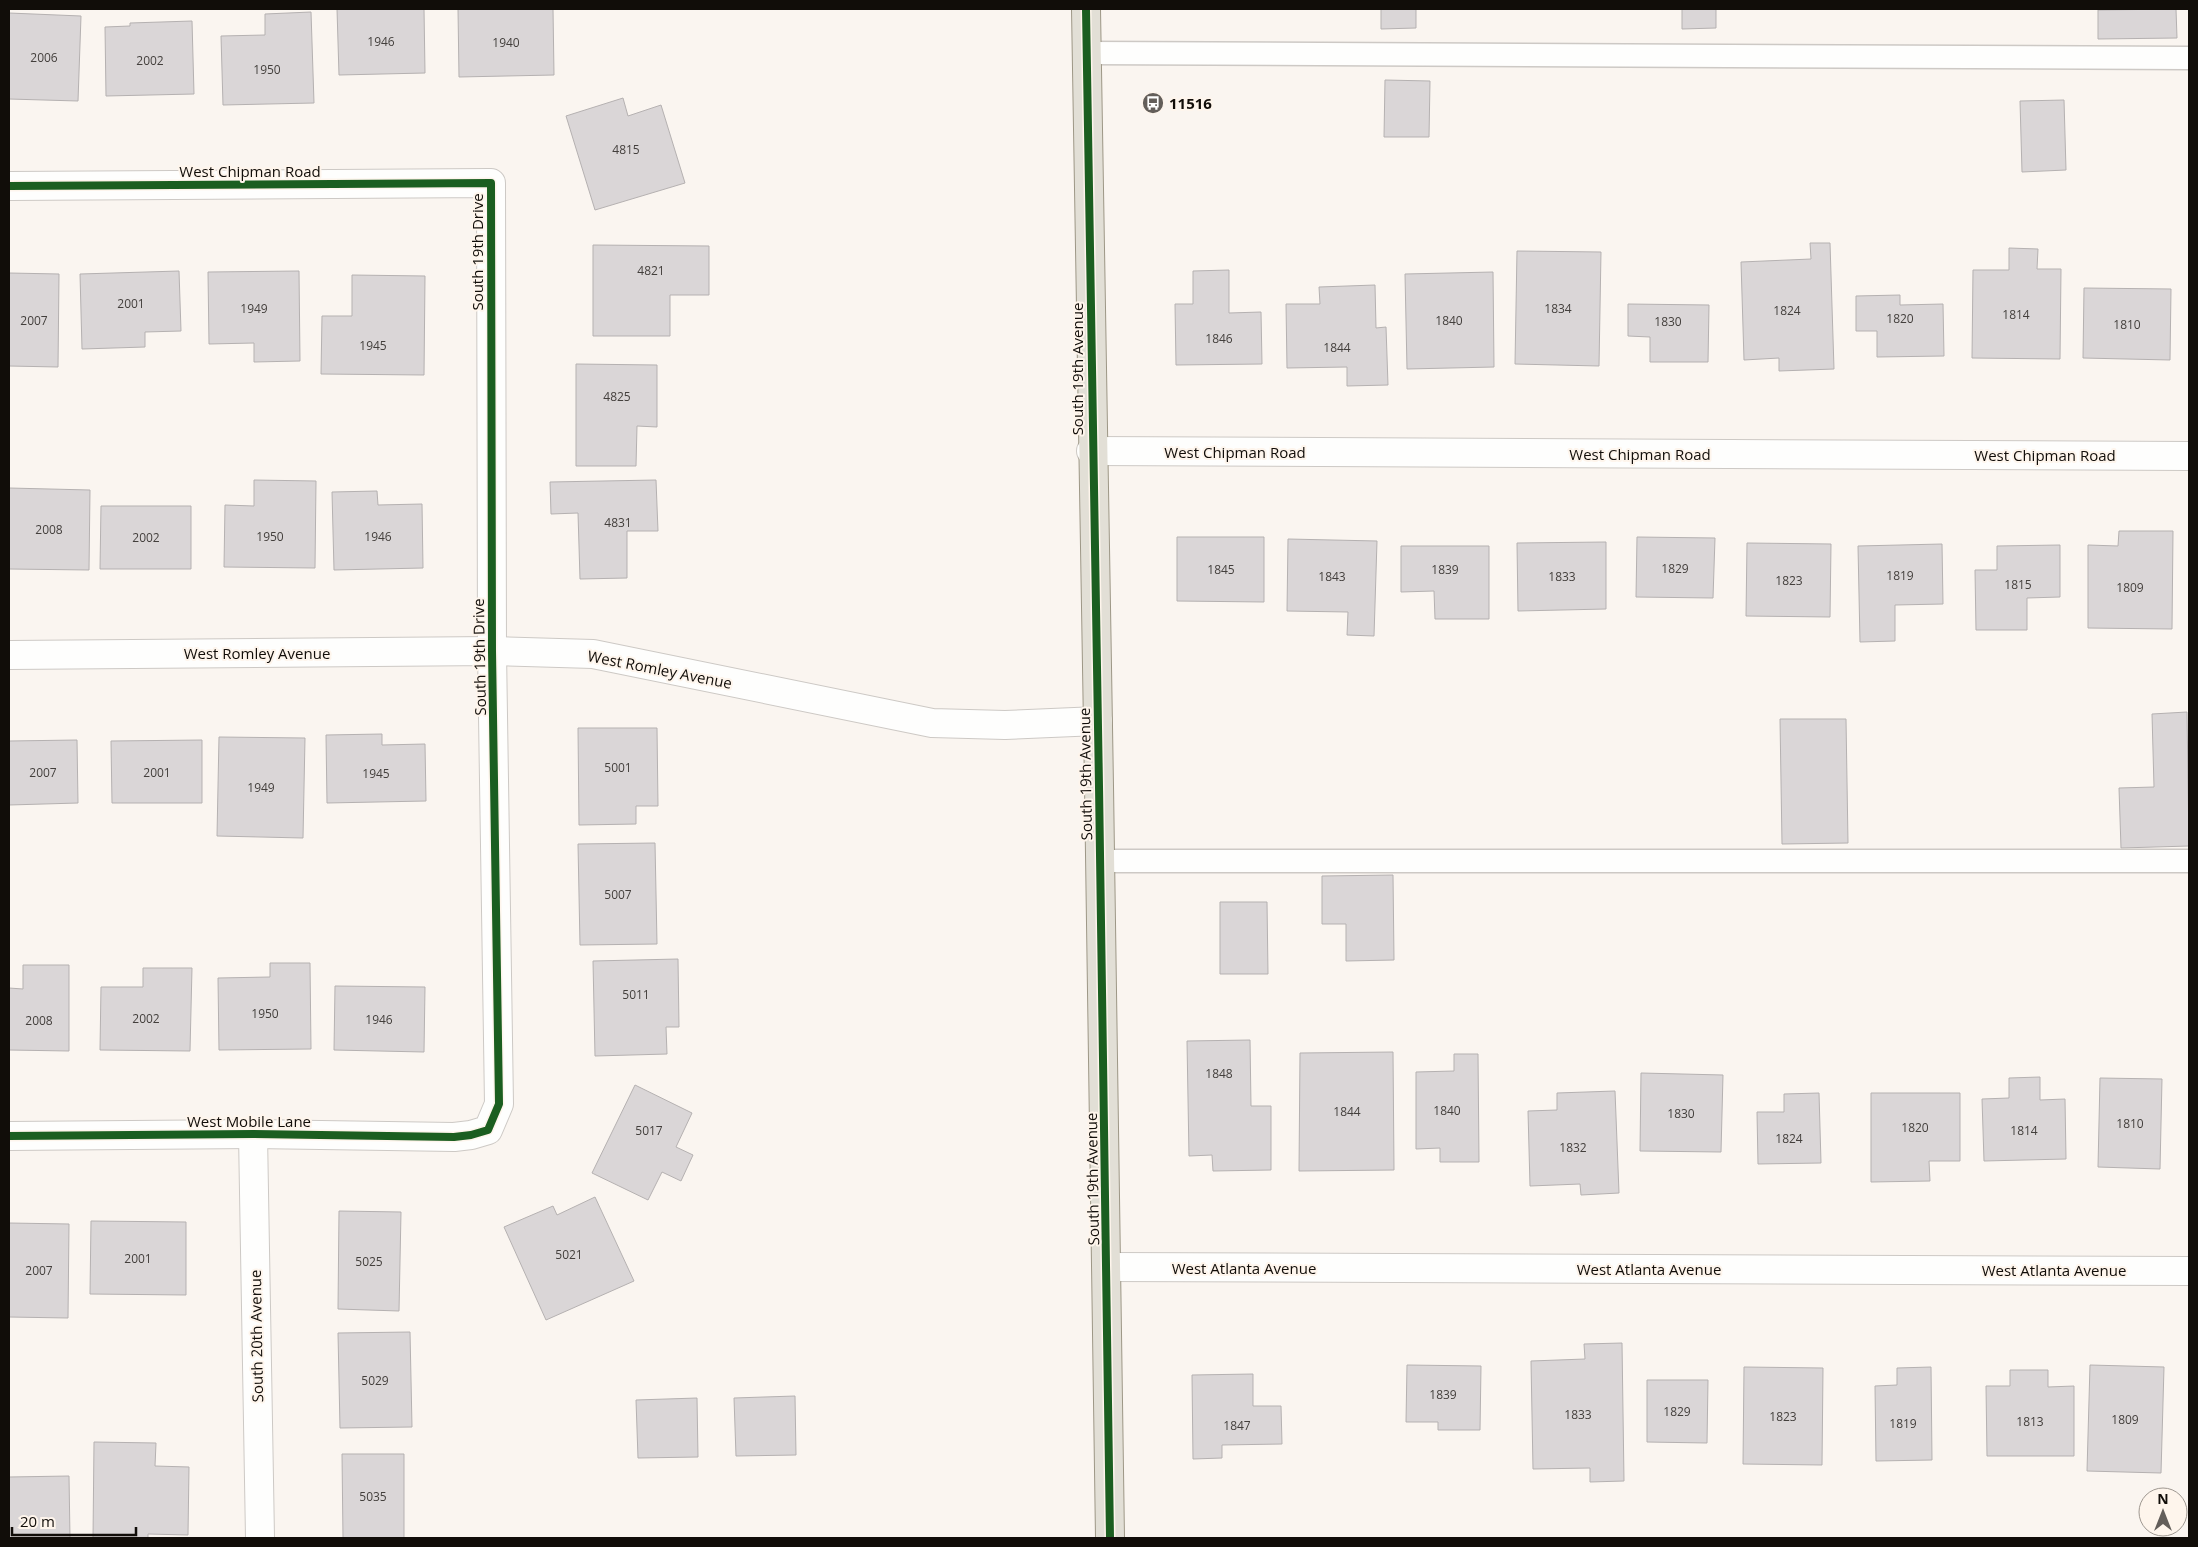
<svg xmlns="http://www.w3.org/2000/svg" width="2198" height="1547" viewBox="0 0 2198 1547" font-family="'Open Sans',sans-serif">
<rect width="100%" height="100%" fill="#faf5f0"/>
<!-- building -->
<g fill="#dad6d7" stroke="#b5b1b1">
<polygon points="337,9 424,9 425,73 339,75"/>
<polygon points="458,9 553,9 554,75 459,77"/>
<polygon points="1381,9 1416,9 1416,28 1381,29"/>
<polygon points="1682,9 1716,9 1716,28 1682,29"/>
<polygon points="2176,9 2177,38 2098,39 2098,10"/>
<polygon points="311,12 314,103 223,105 221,36 265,35 265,14"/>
<polygon points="9,13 81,16 78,101 9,99"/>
<polygon points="192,21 194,94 106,96 105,27 130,26 130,23"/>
<polygon points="1385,80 1430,81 1429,137 1384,137"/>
<polygon points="623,98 628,116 661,105 685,183 595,210 566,116"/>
<polygon points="2064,100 2066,170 2022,172 2020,101"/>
<polygon points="1810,243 1830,243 1834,369 1779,371 1779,358 1744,360 1741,262 1811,259"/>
<polygon points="593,245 709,246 709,295 670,295 670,336 593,336"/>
<polygon points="2009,248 2038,249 2037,269 2061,269 2060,359 1972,358 1973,270 2009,270"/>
<polygon points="1517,251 1601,252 1599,366 1515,364"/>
<polygon points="1229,270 1229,313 1261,312 1262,364 1176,365 1175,304 1193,304 1193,271"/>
<polygon points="179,271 181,331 145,332 145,347 82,349 80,274"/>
<polygon points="299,271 300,361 254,362 254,343 209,344 208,272"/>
<polygon points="1493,272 1494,367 1407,369 1405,274"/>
<polygon points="9,273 59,274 58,367 9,366"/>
<polygon points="352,275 425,276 424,375 321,374 322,316 352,316"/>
<polygon points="1375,285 1376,328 1386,327 1388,385 1347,386 1347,367 1287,368 1286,304 1320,304 1319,287"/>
<polygon points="2084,288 2171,289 2170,360 2083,358"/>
<polygon points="1900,295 1900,305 1943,304 1944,356 1877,357 1877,331 1856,331 1856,296"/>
<polygon points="1628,304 1709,305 1708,362 1650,362 1650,337 1628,336"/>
<polygon points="576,364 657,365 657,427 637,426 636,466 576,466"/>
<polygon points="254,480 316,481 315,568 224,567 225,505 254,506"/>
<polygon points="656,480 658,531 627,531 627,578 580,579 578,513 551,514 550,482"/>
<polygon points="9,488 90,490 89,570 9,569"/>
<polygon points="377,491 378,505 422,504 423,568 334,570 332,492"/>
<polygon points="101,506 191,506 191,569 100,569"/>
<polygon points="2119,531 2173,531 2172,629 2088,628 2088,545 2118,546"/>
<polygon points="1177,537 1264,537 1264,602 1177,601"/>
<polygon points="1637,537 1715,538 1713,598 1636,597"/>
<polygon points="1288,539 1377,541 1374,636 1347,635 1348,612 1287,611"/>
<polygon points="1606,542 1606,609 1518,611 1517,543"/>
<polygon points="1747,543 1831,544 1830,617 1746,616"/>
<polygon points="1942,544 1943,604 1895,605 1895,641 1860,642 1858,546"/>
<polygon points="2060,545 2060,597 2027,598 2027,630 1976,630 1975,570 1997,570 1997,546"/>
<polygon points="1401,546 1489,546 1489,619 1435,619 1434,591 1401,592"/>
<polygon points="2187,712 2189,846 2121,848 2119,788 2154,787 2152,714"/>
<polygon points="1780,719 1846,719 1848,843 1782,844"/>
<polygon points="578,728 657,728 658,806 636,806 636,824 579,825"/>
<polygon points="382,734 382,745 425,744 426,801 327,803 326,735"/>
<polygon points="219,737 305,738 303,838 217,836"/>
<polygon points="77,740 78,803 9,805 9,741"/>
<polygon points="202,740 202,803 112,803 111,741"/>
<polygon points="655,843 657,944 580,945 578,844"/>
<polygon points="1393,875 1394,960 1346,961 1346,924 1322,924 1322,876"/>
<polygon points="1220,902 1267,902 1268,974 1220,974"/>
<polygon points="678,959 679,1027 666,1027 667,1054 595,1056 593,961"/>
<polygon points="270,963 310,963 311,1049 219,1050 218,978 270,977"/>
<polygon points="23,965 69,965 69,1051 9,1050 9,988 23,989"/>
<polygon points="143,968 192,968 190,1051 100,1050 101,987 143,987"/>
<polygon points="335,986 425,987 424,1052 334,1050"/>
<polygon points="1250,1040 1251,1106 1271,1106 1271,1170 1213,1171 1212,1155 1189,1156 1187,1041"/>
<polygon points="1393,1052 1394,1170 1299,1171 1300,1053"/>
<polygon points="1454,1054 1478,1054 1479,1162 1440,1162 1440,1148 1416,1149 1416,1072 1454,1071"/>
<polygon points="1641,1073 1723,1075 1721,1152 1640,1151"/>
<polygon points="2040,1077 2040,1100 2065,1099 2066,1159 1984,1161 1982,1099 2009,1098 2009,1078"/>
<polygon points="2100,1078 2162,1079 2160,1169 2098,1167"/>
<polygon points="635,1085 692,1113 676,1147 693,1155 681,1181 662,1172 648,1200 592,1173"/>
<polygon points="1615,1091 1619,1193 1581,1195 1580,1184 1530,1186 1528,1111 1557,1110 1557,1093"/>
<polygon points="1819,1093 1821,1163 1758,1164 1757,1112 1784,1112 1784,1094"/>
<polygon points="1871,1093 1960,1093 1960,1161 1929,1161 1930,1181 1871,1182"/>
<polygon points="595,1197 634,1281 546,1320 504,1227 553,1206 557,1215"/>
<polygon points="339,1211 401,1212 399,1311 338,1309"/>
<polygon points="91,1221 186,1222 186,1295 90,1294"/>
<polygon points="9,1223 69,1224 68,1318 9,1317"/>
<polygon points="410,1332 412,1427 340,1428 338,1333"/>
<polygon points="1622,1343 1624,1481 1590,1482 1590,1468 1533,1469 1531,1361 1585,1359 1584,1344"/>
<polygon points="1407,1365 1481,1366 1480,1430 1438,1430 1438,1422 1406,1422"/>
<polygon points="2090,1365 2164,1367 2161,1473 2087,1471"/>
<polygon points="1744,1367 1823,1368 1822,1465 1743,1464"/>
<polygon points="1931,1367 1932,1460 1876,1461 1875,1386 1897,1385 1897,1368"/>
<polygon points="2010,1370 2048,1370 2048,1387 2074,1386 2074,1456 1987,1456 1986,1386 2010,1386"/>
<polygon points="1253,1374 1253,1406 1281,1406 1282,1444 1222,1445 1222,1458 1193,1459 1192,1375"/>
<polygon points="1647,1380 1708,1380 1707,1443 1647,1442"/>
<polygon points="795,1396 796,1455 736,1456 734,1398"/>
<polygon points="697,1398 698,1457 638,1458 636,1400"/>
<polygon points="94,1442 156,1443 155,1466 189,1467 188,1535 148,1534 148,1538 93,1538"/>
<polygon points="342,1454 404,1454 404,1538 343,1538"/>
<polygon points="69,1476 70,1538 9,1538 9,1477"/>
</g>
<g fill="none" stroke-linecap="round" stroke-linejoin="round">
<!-- service casing -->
<g stroke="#cdc9c5" stroke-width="25">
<g id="service">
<polyline points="1087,53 2189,58"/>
<polyline points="1100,861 2189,861"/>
</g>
</g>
<!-- minor casing -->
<g stroke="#cdc9c5" stroke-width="30">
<g id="minor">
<polyline points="9,186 491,183 492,651 499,1104 488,1130 471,1135 454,1137 253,1134 9,1136"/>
<polyline points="1091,451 2189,456"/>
<polyline points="9,655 492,651 593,654 932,723 1005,725 1098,721"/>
<polyline points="253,1134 260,1538"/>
<polyline points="1108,1267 2189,1271"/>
</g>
</g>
<!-- primary casing -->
<g stroke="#9d9786" stroke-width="30">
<path id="primary" d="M1086,9C1092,519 1106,1028 1110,1538"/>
</g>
<!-- service -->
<use href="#service" stroke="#fefefd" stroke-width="22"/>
<!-- minor -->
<use href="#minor" stroke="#fefefd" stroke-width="28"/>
<!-- primary -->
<use href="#primary" stroke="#e2dfd6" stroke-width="28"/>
<!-- cycleway casing -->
<g stroke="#fef5ec" stroke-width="11">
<g id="cycleway">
<path d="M1086,9C1092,519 1106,1028 1110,1538"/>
<polyline points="9,186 491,183 492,651 499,1104 488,1130 471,1135 454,1137 253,1134 9,1136"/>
</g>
</g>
<!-- cycleway -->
<use href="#cycleway" stroke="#1b5e20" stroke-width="8"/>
</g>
<!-- icons -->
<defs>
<g id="bus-disc" transform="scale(1.125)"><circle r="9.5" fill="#635e5a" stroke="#fef5ec"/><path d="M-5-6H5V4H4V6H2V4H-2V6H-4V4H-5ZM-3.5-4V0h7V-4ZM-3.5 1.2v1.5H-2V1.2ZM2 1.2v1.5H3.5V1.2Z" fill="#fff"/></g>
</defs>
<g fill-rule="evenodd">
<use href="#bus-disc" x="1153" y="103"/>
</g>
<g text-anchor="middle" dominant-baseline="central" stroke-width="4" stroke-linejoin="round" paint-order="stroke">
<!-- number labels -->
<g font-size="12" fill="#433f3c">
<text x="381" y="41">1946</text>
<text x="506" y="42">1940</text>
<text x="44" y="57">2006</text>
<text x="150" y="60">2002</text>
<text x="267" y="69">1950</text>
<text x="626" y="149">4815</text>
<text x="651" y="270">4821</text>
<text x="131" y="303">2001</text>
<text x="254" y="308">1949</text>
<text x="1558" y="308">1834</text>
<text x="1787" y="310">1824</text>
<text x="2016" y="314">1814</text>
<text x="1900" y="318">1820</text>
<text x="34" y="320">2007</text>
<text x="1449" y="320">1840</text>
<text x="1668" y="321">1830</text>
<text x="2127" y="324">1810</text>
<text x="1219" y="338">1846</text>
<text x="373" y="345">1945</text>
<text x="1337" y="347">1844</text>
<text x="617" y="396">4825</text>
<text x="618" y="522">4831</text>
<text x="49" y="529">2008</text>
<text x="270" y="536">1950</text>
<text x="378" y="536">1946</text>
<text x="146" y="537">2002</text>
<text x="1675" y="568">1829</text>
<text x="1221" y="569">1845</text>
<text x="1445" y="569">1839</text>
<text x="1900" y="575">1819</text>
<text x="1332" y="576">1843</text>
<text x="1562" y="576">1833</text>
<text x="1789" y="580">1823</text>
<text x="2018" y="584">1815</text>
<text x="2130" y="587">1809</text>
<text x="618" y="767">5001</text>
<text x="43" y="772">2007</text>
<text x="157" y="772">2001</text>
<text x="376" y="773">1945</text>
<text x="261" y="787">1949</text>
<text x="618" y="894">5007</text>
<text x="636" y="994">5011</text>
<text x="265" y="1013">1950</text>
<text x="146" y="1018">2002</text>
<text x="379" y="1019">1946</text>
<text x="39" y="1020">2008</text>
<text x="1219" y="1073">1848</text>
<text x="1447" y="1110">1840</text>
<text x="1347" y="1111">1844</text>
<text x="1681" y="1113">1830</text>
<text x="2130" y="1123">1810</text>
<text x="1915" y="1127">1820</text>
<text x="649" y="1130">5017</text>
<text x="2024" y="1130">1814</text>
<text x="1789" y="1138">1824</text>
<text x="1573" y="1147">1832</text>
<text x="569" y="1254">5021</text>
<text x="138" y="1258">2001</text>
<text x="369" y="1261">5025</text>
<text x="39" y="1270">2007</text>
<text x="375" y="1380">5029</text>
<text x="1443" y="1394">1839</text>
<text x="1677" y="1411">1829</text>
<text x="1578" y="1414">1833</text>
<text x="1783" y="1416">1823</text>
<text x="2125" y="1419">1809</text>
<text x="2030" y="1421">1813</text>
<text x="1903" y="1423">1819</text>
<text x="1237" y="1425">1847</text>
<text x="373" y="1496">5035</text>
</g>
<!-- poi labels -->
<g font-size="15" font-weight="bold" fill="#110d09" stroke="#fef5ec" text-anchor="start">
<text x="1169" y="103">11516</text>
</g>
<!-- street labels -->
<g font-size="15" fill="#110d09" stroke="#fef5ec">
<text x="250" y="171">West Chipman Road</text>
<text transform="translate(477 252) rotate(-90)">South 19th Drive</text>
<text transform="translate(1077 369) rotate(-90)">South 19th Avenue</text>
<text x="1235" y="452">West Chipman Road</text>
<text x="1640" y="454">West Chipman Road</text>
<text x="2045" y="455">West Chipman Road</text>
<text x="257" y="653">West Romley Avenue</text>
<text transform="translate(479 657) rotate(-91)">South 19th Drive</text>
<text transform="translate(660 669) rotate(11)">West Romley Avenue</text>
<text transform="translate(1085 774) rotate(-91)">South 19th Avenue</text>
<text x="249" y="1121">West Mobile Lane</text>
<text transform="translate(1092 1179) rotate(-91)">South 19th Avenue</text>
<text x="1244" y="1268">West Atlanta Avenue</text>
<text x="1649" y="1269">West Atlanta Avenue</text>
<text x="2054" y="1270">West Atlanta Avenue</text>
<text transform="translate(256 1336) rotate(-91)">South 20th Avenue</text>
</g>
</g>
<!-- border -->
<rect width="2198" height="1547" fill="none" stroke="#110d09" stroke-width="20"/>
<!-- north arrow -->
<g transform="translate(2163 1512)"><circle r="24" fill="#fef5ec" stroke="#9f9891"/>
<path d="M0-4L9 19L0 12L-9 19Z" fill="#635e5a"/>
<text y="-8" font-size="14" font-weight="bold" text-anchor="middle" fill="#110d09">N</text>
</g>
<!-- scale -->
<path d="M12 1527v8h124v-8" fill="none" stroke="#110d09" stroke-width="2.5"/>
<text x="20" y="1527" font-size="15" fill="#110d09" stroke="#fef5ec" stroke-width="4" paint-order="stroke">20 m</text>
</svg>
